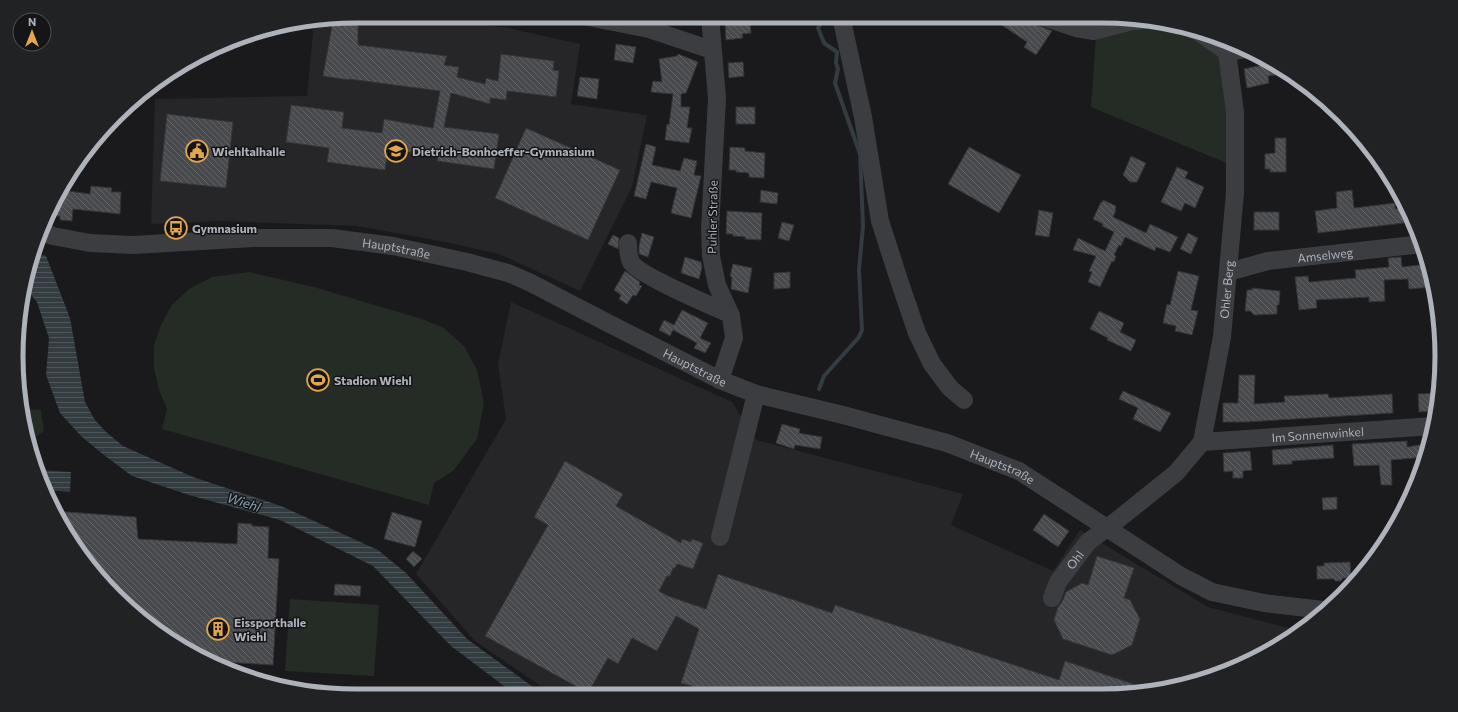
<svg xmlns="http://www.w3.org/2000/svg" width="1458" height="712" viewBox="0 0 1458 712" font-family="Commissioner,sans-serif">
<defs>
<pattern id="forest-crowns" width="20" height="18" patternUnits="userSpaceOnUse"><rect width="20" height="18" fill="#242c25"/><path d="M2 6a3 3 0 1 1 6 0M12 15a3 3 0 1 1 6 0" fill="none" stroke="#414843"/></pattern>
<pattern id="water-rules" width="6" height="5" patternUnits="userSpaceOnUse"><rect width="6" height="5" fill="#333c41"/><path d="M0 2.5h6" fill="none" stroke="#4e565a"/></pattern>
<pattern id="building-back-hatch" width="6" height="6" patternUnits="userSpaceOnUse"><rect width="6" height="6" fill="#494a4e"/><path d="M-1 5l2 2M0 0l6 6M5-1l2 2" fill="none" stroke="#616265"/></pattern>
</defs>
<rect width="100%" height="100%" fill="#1a1a1c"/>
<!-- built -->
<g fill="#262629">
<polygon points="356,16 412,16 508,28 580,44 571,104 647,115 632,187 580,291 499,254 446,242 357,226 221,221 151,224 155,99 307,96 314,23"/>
<polygon points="511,302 732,402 756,440 963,494 951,525 1053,571 1080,530 1208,607 1300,631 1291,639 1232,670 1146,693 554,695 475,641 416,574 506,419 498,364"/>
</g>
<!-- green -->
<g fill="#242c25">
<polygon points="1156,27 1184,30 1220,55 1230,114 1229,164 1091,107 1096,37 1137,28"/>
<polygon points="249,272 314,287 422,319 444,328 464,346 477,370 484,403 477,439 453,471 434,483 429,505 162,429 167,409 159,390 154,368 154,345 161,325 171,306 189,289 212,277"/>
<polygon points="22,409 41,410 44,431 37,436 30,437"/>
<polygon points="290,599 379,605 374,676 285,671"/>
</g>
<!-- forest -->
<polygon fill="url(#forest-crowns)" points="1089,17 1124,17 1094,28"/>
<!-- water -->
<g fill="url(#water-rules)">
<polygon points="34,253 46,256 70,318 85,402 95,420 105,431 123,446 193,477 281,506 378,550 406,573 467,639 544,695 516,695 451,646 373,566 280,520 189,495 132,476 104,455 82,437 60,413 46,375 49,338 37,302 24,286"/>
<polygon points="40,470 71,472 70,492 46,490"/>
</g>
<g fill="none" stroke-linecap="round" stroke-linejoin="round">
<!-- stream -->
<polyline stroke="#333c41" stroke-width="4" points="819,389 824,376 859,337 862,330 859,270 863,226 860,154 835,83 838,69 836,63 837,52 824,43 818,28 825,16"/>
</g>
<!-- building -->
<g fill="url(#building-back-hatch)" stroke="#343438">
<polygon points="351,17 351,22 358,24 358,45 447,56 444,65 459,67 457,77 485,84 486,78 498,81 501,54 554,61 553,70 559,71 556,97 507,91 506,100 490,98 490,104 451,93 444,127 499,134 494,169 437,161 438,156 388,149 385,170 327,162 329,148 286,142 291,105 344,112 342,128 382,133 384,119 433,128 440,91 349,79 349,80 323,76 333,20"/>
<polygon points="990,17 1031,17 1035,24 1052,31 1036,55 1024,47 1027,42"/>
<polygon points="750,21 751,33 742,34 743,38 726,40 725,23"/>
<polygon points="616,44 636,47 633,63 614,60"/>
<polygon points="678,54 698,62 686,93 681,94 681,107 690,107 687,128 692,128 689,143 665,140 667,124 669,125 673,94 651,92 653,81 662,82 659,59 677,56"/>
<polygon points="1260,56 1288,73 1268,76 1269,83 1247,88 1244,69 1262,65"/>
<polygon points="743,62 744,76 729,78 728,63"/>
<polygon points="580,77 599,79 597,99 577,96"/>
<rect x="736" y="107" width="19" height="17"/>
<polygon points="167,114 233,122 226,188 160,181"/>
<polygon points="526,128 620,170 588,240 495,198"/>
<polygon points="1275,138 1286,138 1286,172 1270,172 1270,169 1265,169 1265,154 1275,153"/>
<polygon points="646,144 656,147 652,165 680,171 684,158 697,161 694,175 701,176 691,218 671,213 677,188 651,182 646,199 634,196"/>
<polygon points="730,147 745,148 745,151 765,153 764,178 749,177 749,173 736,172 736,170 729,170"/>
<polygon points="969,147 1021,175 999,213 948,184"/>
<polygon points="1131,156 1146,163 1137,182 1130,182 1123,175"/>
<polygon points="1177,167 1188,172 1185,178 1204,187 1195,208 1185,203 1181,211 1161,202"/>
<polygon points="91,186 112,188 111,192 121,192 120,214 73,209 72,221 60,220 60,216 48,215 61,190 90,194"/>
<polygon points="761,190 778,193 777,204 760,202"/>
<polygon points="1352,190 1354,208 1395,203 1395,209 1402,208 1404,223 1318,233 1315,211 1337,208 1336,192"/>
<polygon points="1103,200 1116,206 1115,209 1116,210 1113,217 1146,233 1150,224 1178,237 1170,252 1156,247 1155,251 1125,237 1121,246 1119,245 1114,255 1116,256 1114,262 1112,261 1100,287 1088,282 1092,272 1089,271 1096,256 1073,250 1078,238 1105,251 1114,232 1102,226 1103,224 1093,219 1101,202 1102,203"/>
<polygon points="1039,210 1053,213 1049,237 1035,235"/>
<polygon points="727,211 762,213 761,240 745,239 746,237 733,236 733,234 726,234"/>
<rect x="1254" y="212" width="25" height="18"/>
<polygon points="782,222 794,225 789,241 778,238"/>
<polygon points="642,233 654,237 648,257 639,254 639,246"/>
<polygon points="1188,233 1198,238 1191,254 1180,249"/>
<polygon points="613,235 619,238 618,249 608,244"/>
<polygon points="685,257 701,262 702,267 699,279 681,273"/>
<polygon points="1401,257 1402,267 1428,264 1433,287 1409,289 1408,279 1384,280 1385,301 1369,302 1369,297 1316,300 1317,308 1299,310 1295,277 1308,276 1309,282 1356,278 1355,270 1389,267 1388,258"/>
<polygon points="733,264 752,268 748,293 731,289 732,277 730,276"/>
<polygon points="625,271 640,282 639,285 642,286 636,296 633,295 627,304 619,299 621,295 614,290"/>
<polygon points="1178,271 1199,276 1191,310 1198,311 1192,335 1175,331 1176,326 1163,323 1167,304 1170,305"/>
<polygon points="790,272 790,288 774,289 774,273"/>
<polygon points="1252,288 1280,291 1279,305 1277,305 1277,314 1254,315 1250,311 1245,311 1247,290 1252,290"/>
<polygon points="682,310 708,323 700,338 711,343 705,353 694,348 697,343 673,330 670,336 659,330 664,320 674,325"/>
<polygon points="1099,311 1124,323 1120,332 1136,340 1131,351 1107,340 1108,338 1090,329"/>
<polygon points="1239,375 1255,375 1254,404 1285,402 1284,396 1328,394 1329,398 1392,394 1393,413 1246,422 1223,422 1223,403 1238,403"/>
<polygon points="1123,391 1171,413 1160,432 1133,419 1138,408 1119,399"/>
<polygon points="1437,393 1437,402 1436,411 1419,412 1418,394"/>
<polygon points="782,424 800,429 799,433 822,437 820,449 795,445 794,449 776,443"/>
<polygon points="1407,441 1407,447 1431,443 1426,457 1391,460 1392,485 1381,485 1379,465 1354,466 1352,444"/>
<polygon points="1333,445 1334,458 1292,461 1292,464 1273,465 1272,450"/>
<polygon points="1250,451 1252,470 1243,471 1243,478 1233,478 1233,471 1224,472 1223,453"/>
<polygon points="565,461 623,494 616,506 681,543 682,539 691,542 692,539 703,543 693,569 677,564 675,568 673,568 670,576 667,576 659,591 668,596 706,609 718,574 832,613 835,605 1059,680 1065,661 1154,691 1146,693 690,694 692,686 681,683 699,629 676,616 657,651 632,638 618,664 608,658 588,693 485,636 548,525 534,517"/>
<polygon points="1337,497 1337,509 1323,510 1322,498"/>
<polygon points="54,511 136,517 138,539 237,544 238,523 252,524 252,526 269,527 268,558 279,559 273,665 206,661 116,597 112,591 112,577 101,576"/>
<polygon points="392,512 422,521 415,547 384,539"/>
<polygon points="1044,514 1069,531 1058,547 1033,530"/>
<polygon points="413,551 422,559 414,567 406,559"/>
<polygon points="1097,556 1134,568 1124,598 1130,600 1140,619 1132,645 1112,655 1063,639 1054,620 1058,607 1062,602 1066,592 1082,583 1088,585"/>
<polygon points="1350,562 1351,578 1343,578 1341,581 1335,581 1334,579 1317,579 1317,566 1324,566 1324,563"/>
<polygon points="335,584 361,586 360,596 334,595"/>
</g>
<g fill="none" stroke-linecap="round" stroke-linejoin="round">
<!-- minor -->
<g stroke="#3b3d41" stroke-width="18">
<polyline points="583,16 649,29 712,50"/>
<polyline points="710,16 717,98 710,229 711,256 717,285 731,316 734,338 720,380"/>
<polyline points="841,16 863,117 880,221 899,280 917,333 932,364 950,388 964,400"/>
<polyline points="1043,17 1076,28 1094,31 1132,21 1145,20"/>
<polyline points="1227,52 1246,49"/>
<path id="s1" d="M40,231L53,236L90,243L133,245L253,238H332L393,246L467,262L508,273L529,282L604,321L720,380L756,394L843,415L947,443L1019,471L1181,576L1212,592L1264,603L1323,610"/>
<path d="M628,243C628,249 628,256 631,262C638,275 712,306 730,314"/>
<path id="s2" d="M1228,272L1268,261L1423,244"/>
<path id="s3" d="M1202,442L1433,426"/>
<polyline points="720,537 756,394"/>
<path id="s4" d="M1052,598L1058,582L1088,542L1115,522L1176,473L1202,442L1222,337L1235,193V112L1227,52L1200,33L1188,27"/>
</g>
</g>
<!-- icons -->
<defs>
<g id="civic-ring" transform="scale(1.15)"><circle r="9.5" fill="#151517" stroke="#e2a74c" stroke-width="1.5"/><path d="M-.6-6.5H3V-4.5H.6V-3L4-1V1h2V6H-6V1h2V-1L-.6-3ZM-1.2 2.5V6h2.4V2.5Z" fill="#e2a74c"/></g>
<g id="school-ring" transform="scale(1.15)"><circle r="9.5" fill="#151517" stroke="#e2a74c" stroke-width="1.5"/><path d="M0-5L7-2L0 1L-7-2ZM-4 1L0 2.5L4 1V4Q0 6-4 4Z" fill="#e2a74c"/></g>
<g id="bus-ring" transform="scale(1.15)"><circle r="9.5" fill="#151517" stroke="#e2a74c" stroke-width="1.5"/><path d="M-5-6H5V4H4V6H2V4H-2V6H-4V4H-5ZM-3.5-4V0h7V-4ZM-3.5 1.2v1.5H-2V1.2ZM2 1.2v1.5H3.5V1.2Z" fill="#e2a74c"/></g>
<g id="stadium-ring" transform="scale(1.15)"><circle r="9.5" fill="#151517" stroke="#e2a74c" stroke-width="1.5"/><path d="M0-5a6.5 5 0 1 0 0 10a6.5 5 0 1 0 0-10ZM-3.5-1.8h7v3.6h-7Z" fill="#e2a74c"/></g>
<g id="building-ring" transform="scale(1.15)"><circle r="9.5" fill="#151517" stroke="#e2a74c" stroke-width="1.5"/><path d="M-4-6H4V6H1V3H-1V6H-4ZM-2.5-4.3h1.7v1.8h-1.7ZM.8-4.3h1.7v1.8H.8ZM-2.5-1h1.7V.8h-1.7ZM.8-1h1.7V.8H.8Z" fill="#e2a74c"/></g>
</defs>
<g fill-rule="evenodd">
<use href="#civic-ring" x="197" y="151"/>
<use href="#school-ring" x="396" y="151"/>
<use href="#bus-ring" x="176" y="228"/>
<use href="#stadium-ring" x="318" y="380"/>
<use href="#building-ring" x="218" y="629"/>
</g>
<g text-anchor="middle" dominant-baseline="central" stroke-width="3" stroke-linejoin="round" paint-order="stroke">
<!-- poi labels -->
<g font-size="12" font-weight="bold" fill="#aeb2ba" stroke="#151517" text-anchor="start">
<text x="212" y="151">Wiehltalhalle</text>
<text x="412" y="151">Dietrich-Bonhoeffer-Gymnasium</text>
<text x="192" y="228">Gymnasium</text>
<text x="334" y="380">Stadion Wiehl</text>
<text x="234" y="622">Eissporthalle<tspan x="234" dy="14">Wiehl</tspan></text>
</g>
<!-- street labels -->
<g font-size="12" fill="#aeb2ba" stroke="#151517">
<text transform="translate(712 217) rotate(-89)">Puhler Straße</text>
<text stroke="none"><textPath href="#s1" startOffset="359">Hauptstraße</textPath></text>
<text stroke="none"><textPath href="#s2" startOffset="99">Amselweg</textPath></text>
<text stroke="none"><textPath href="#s4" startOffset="374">Ohler Berg</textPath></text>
<text stroke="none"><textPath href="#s1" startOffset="683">Hauptstraße</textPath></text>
<text stroke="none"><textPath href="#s3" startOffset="116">Im Sonnenwinkel</textPath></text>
<text stroke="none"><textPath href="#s1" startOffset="1007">Hauptstraße</textPath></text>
<text stroke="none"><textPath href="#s4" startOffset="45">Ohl</textPath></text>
</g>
<!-- water labels -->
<g font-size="13" font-style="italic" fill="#89a1b1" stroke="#151517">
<text transform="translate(244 502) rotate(18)">Wiehl</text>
</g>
</g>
<!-- crop -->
<path d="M0 0H1458V712H0ZM356 23H1102A333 333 0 0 1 1435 356V356A333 333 0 0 1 1102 689H356A333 333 0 0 1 23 356V356A333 333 0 0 1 356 23Z" fill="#212224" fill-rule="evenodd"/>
<path fill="none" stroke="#aeb2ba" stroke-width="5" d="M356 23H1102A333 333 0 0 1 1435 356V356A333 333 0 0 1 1102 689H356A333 333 0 0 1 23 356V356A333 333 0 0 1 356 23Z"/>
<!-- north arrow -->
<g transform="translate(32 32)"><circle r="19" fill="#151517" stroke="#525458"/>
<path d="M0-3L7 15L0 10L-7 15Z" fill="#e2a74c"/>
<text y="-6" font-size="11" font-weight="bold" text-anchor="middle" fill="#aeb2ba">N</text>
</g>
</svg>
